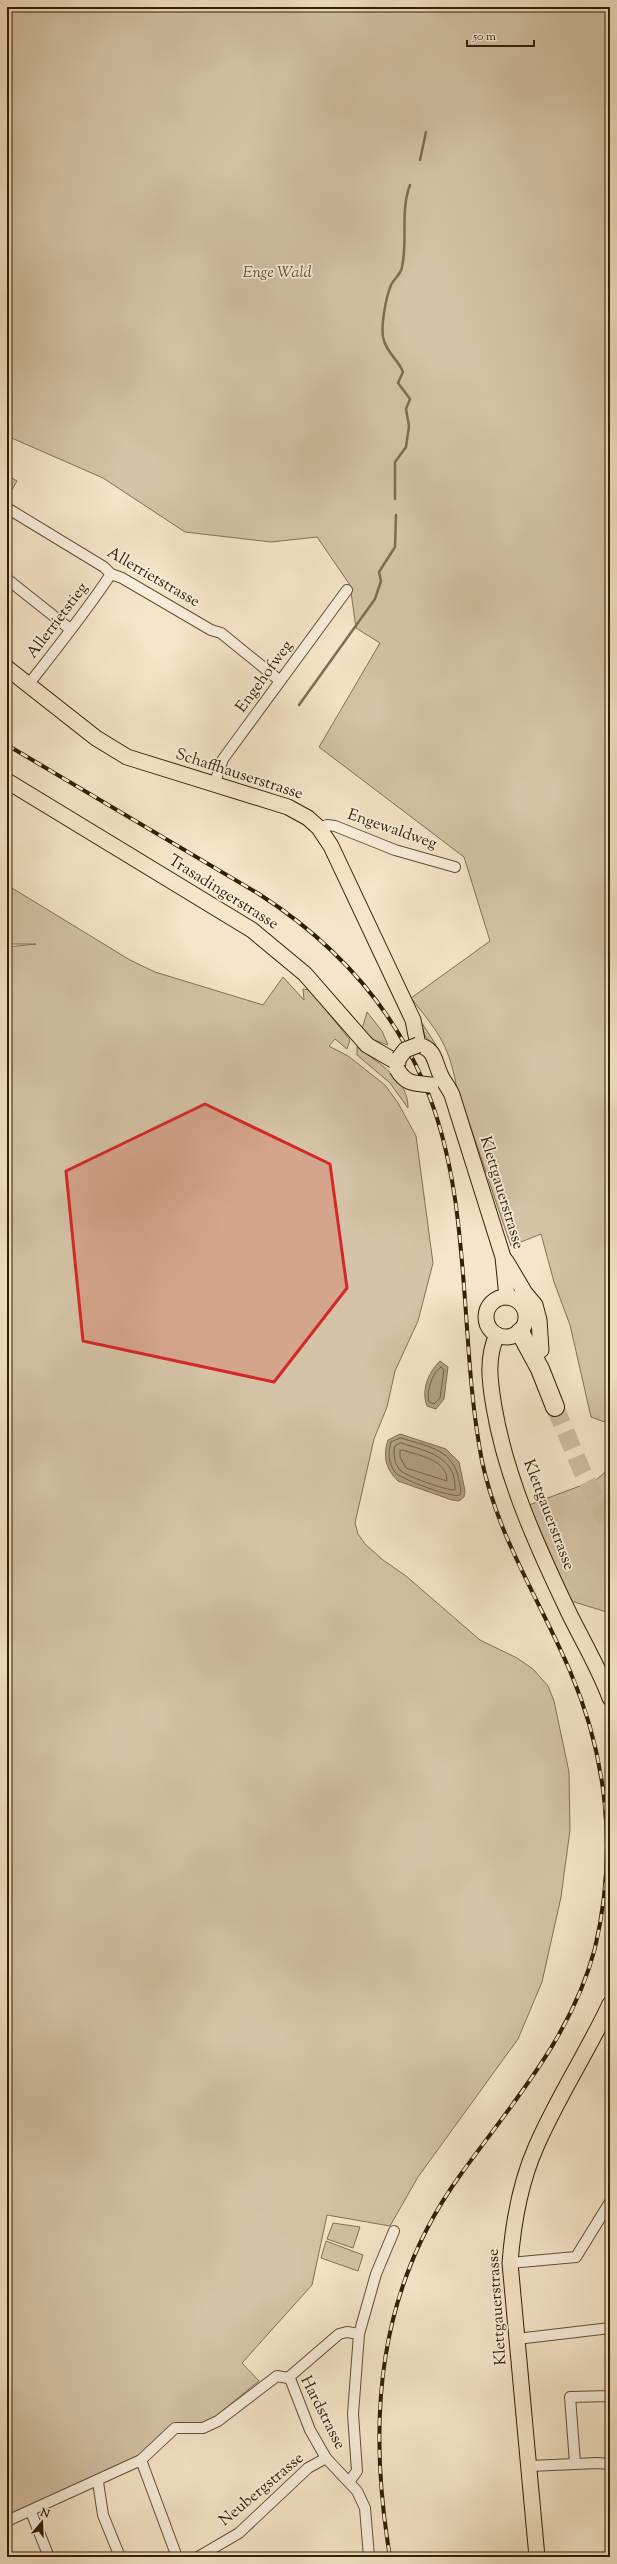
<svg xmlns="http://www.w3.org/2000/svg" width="617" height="2564" viewBox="0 0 617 2564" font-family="'Sorts Mill Goudy',serif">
<rect width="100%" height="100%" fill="#f6e5c9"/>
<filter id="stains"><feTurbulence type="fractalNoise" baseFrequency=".005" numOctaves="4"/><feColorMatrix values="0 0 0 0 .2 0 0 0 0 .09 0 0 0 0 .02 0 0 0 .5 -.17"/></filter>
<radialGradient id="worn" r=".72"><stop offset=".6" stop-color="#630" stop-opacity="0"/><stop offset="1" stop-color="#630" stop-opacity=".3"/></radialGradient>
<!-- green -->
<g fill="#d5c3a7" stroke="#847055">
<path d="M7,7H610V1424L591,1417L570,1325L554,1282L541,1234L511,1246L456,1084C448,1042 436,1030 411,998L490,941L464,857L319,747L380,643L356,628L350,585L317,537L271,542L185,532L103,478L7,436Z"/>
<polygon points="7,475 17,481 9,495 7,494"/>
<polygon points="7,885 130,960 155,972 263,1005 283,977 304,1000 303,989 310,990 350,1040 347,1049 335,1039 329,1046 348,1056 385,1085 398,1103 416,1136 433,1263 418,1321 395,1371 387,1407 374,1439 355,1523 358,1534 365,1544 383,1560 406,1576 480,1640 517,1658 533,1669 548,1686 554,1701 569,1772 570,1830 561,1897 542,1982 518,2039 418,2177 390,2226 327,2215 312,2285 242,2363 259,2381 206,2424 168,2433 139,2458 7,2517 7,947 36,944 7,944"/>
<polygon points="367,1012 382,1031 388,1045 374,1040 362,1029"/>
<polygon points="420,1020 436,1045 434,1047 425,1036"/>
<path d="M357,1047C377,1062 409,1080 408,1108L390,1083L357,1055Z"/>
<polygon points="610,1468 610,1613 571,1601 529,1505 596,1480"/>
<polygon points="333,2223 360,2227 353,2248 327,2239"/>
<polygon points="326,2241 363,2255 358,2271 321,2258"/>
</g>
<!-- water -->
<g fill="#b4a186" stroke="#816c52">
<path d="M440,1361L448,1367L444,1399L436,1409L427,1406C421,1390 428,1373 440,1361Z"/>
<path d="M400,1434L446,1449L459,1462L465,1491L464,1497L459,1501L452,1500L398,1481C385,1468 383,1456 388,1440Z"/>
</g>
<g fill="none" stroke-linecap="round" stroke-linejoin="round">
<!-- shore -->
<g stroke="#745f44" stroke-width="1">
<path d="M441,1367L444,1370L440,1398L434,1404L429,1402C426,1392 432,1372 441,1367Z"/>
<path d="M401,1438C425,1446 451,1448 458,1476C459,1483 462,1489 460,1495C454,1499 400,1479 395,1472C388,1463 388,1452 391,1442Z"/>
<path d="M401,1443C427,1451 457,1457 455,1490C448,1491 405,1476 400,1470C394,1463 393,1454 395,1446Z"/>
<path d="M403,1450C419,1456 447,1459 447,1481L406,1468L400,1457V1451Z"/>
</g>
<!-- stream -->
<g stroke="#816c52" stroke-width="2.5">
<polyline points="420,160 426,132"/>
<path d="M395,499V462L406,447L409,426L406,409L410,399L398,383L403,372C398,359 386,353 383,337C381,324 386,297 391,285C394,279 401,274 402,267C408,240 400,211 410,185"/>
<polyline points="299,705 375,599 381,581 379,572 395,547 396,515"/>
</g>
<!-- highway-tunnel -->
<polyline stroke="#cfbda1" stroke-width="18" stroke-dasharray="18 9" stroke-linecap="butt" points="555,1407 583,1473 610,1526"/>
<!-- street casing -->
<g stroke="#644f34" stroke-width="12">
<g id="street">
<polyline points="7,508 104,567 111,574 122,578 211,630 221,633 279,680"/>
<polyline points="7,579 70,629"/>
<path d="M28,685C57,648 85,613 111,574"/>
<polyline points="214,785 223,759 347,590"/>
<polyline points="319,828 327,825 335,826 395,850 455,867"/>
<polyline points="510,2263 576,2257 610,2202"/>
<polyline points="517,2339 610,2328"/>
<polyline points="288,2378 339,2334 347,2332 359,2334"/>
<polyline points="141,2460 177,2557"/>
<polyline points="575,2463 570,2397 610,2396"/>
<polyline points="530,2466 597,2463 610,2464"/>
<polyline points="98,2482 103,2515 120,2557"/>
<polyline points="349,2482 357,2471 353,2414 359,2334 376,2274 394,2231"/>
<polyline points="31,2512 49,2557"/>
<polyline points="7,2521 141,2460 175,2428 203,2428 218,2421 277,2376 288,2378 291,2381 310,2430 326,2458 357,2491 365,2508 369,2557"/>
<polyline points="198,2557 239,2533 308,2468 326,2458"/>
</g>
</g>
<!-- primary casing -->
<g stroke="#341d03" stroke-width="17">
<g id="primary">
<path d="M7,668L96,738L127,757L288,807L308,818L319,828L331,846L413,1020L418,1045C436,1049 434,1062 441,1076C444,1082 449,1088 452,1095L503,1257L507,1297"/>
<polyline points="7,781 252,930 305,974 367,1045 398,1063"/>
<polyline points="506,1261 525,1293 535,1305 539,1320 541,1350"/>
<circle cx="506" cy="1317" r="20"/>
<path d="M497,1335C486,1358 490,1383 494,1407C506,1478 537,1546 568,1611C582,1640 599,1668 610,1698"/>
<path d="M537,2557L510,2263C513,2224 520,2183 536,2147C557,2098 587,2053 610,2004"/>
</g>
</g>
<!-- highway casing -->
<g stroke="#341d03" stroke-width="20">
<polyline id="highway" points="520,1332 540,1369 555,1407"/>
</g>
<!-- street -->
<use href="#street" stroke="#f9eedc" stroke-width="10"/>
<!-- primary -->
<use href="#primary" stroke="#f6e5c9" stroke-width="15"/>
<!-- highway -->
<use href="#highway" stroke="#f6e5c9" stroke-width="18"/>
<!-- rail casing -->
<g stroke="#341d03" stroke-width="4">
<path id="rail" d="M7,745L259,894C332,941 390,1003 424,1083C474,1199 458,1338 482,1461C498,1537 540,1601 570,1671C608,1759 617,1854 595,1948C572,2036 513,2102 461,2174C377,2289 367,2420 390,2557"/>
</g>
<!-- rail -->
<use href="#rail" stroke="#f9eedc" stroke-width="2.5" stroke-dasharray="8" stroke-linecap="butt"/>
<!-- primary-bridge casing -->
<g stroke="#341d03" stroke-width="17" stroke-linecap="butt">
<g id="primary-bridge">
<polyline points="399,1058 405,1050 418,1045"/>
<path d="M397,1069C406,1085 415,1083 431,1085"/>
</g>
</g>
<!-- primary-bridge -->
<use href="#primary-bridge" stroke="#f6e5c9" stroke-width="15"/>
</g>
<!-- marked area -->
<path fill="#d62828" fill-opacity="0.2" stroke="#d62828" stroke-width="3" stroke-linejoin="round" d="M205,1104L330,1164L347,1288L274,1382L83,1341L66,1171Z"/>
<g text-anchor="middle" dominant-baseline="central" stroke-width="3.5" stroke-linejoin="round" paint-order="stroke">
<!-- park labels -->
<g font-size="16" font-style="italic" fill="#644f34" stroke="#f9eedc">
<text x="277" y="273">Enge Wald</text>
</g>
<!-- street labels -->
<g font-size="16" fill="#341d03" stroke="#f9eedc">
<text transform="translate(153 578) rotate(30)">Allerrietstrasse</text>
<text transform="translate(58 621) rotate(-53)">Allerrietstieg</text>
<text transform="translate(265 677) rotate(-54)">Engehofweg</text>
<text transform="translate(239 775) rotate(18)">Schaffhauserstrasse</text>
<text transform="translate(392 830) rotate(19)">Engewaldweg</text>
<text transform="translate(223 893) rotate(32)">Trasadingerstrasse</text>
<text transform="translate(501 1193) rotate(73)">Klettgauerstrasse</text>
<text transform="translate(548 1515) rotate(69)">Klettgauerstrasse</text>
<text transform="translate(498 2307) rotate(-94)">Klettgauerstrasse</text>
<text transform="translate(322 2413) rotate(63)">Hardstrasse</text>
<text transform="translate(262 2490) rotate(-40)">Neubergstrasse</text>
</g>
</g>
<!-- margin -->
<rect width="617" height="2564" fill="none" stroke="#f6e5c9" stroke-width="24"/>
<rect x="8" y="8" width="601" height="2548" fill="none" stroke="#341d03" stroke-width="2"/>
<rect x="12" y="12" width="593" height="2540" fill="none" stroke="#341d03"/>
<!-- north arrow -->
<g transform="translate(42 2522) rotate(19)" stroke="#f9eedc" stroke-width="3" paint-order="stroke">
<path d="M0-3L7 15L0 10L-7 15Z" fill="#341d03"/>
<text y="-6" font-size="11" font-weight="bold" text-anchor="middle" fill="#341d03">N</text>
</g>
<!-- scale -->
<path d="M467 40v6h67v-6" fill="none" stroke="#341d03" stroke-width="2"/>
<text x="473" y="40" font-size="12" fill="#341d03" stroke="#f9eedc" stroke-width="3" paint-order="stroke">50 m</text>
<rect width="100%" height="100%" filter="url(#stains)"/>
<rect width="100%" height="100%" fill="url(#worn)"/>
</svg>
